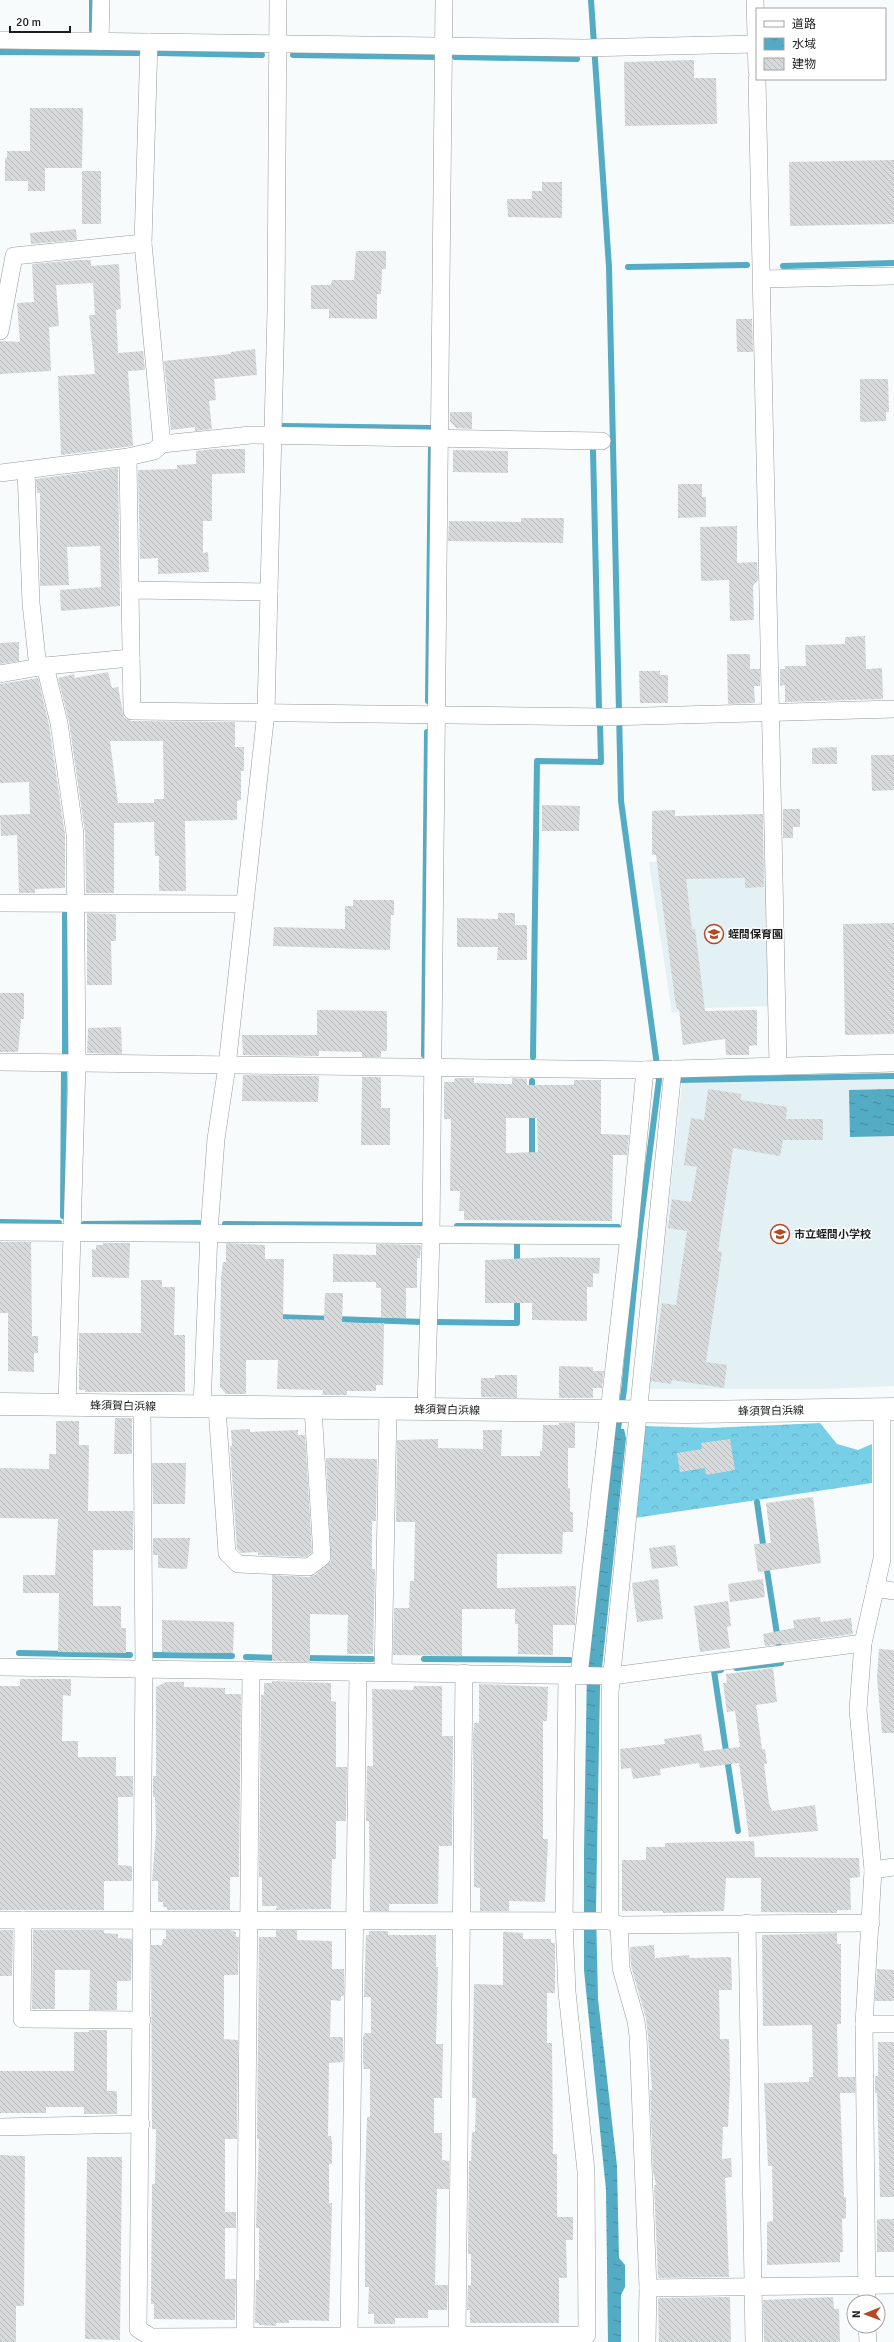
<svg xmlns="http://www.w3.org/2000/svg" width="894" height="2342" viewBox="0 0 894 2342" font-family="Signika,'Noto Sans JP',sans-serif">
<defs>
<pattern id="forest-crowns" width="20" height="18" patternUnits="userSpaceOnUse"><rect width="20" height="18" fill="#77cee7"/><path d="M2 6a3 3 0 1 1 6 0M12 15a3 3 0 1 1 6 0" fill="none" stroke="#66b0c6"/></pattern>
<pattern id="water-ripples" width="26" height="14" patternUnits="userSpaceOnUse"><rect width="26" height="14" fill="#53abc4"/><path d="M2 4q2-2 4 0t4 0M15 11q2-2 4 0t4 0" fill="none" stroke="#448a9f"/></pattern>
<pattern id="building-back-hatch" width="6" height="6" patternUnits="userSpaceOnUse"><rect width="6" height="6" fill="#d7dadb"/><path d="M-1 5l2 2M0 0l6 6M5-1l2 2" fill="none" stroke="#b8babc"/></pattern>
</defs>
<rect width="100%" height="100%" fill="#f7fbfc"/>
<!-- built -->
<g fill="#e3f0f4">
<polygon points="767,859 770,1006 705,1008 672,1013 649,862"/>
<polygon points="894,1079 894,1386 822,1389 649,1389 682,1083"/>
</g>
<!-- forest -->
<polygon fill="url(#forest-crowns)" points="820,1423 837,1444 858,1450 872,1444 872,1483 634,1518 642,1426 711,1428"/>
<!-- water -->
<g fill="url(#water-ripples)">
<polygon points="894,1089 894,1136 850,1137 849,1090"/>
<polygon points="612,1428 624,1429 626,1438 600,1687 596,1910 598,1999 617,2166 619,2258 625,2265 625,2287 621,2295 621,2342 608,2342 606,2190 584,1970 584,1852 587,1668"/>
</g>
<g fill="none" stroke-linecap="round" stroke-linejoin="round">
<!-- stream -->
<g stroke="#53abc4" stroke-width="6">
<polyline points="591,0 609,267 621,801 659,1080 640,1227 624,1390 617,1435"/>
<polyline points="92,30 92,0"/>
<polyline points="0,52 138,53"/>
<polyline points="158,53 262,55"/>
<polyline points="293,55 438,57"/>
<polyline points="455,57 577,59"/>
<polyline points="783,266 894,263"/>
<polyline points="628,267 747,265"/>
<polyline points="283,426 432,428"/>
<polyline points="593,450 599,708"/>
<polyline points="428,701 431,446"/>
<polyline points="65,914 65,1054"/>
<polyline points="424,1055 427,732"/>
<polyline points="533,1057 537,761 601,762 600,724"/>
<polyline points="679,1080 894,1076"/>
<polyline points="532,1093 532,1081"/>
<polyline points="532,1159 532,1110"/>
<polyline points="63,1216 64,1070"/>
<polyline points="0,1222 59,1223"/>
<polyline points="84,1224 199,1223"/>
<polyline points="225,1224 422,1225"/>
<polyline points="457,1226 618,1227"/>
<polyline points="517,1241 517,1266"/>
<polyline points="275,1317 423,1322"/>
<polyline points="435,1322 517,1323 517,1295"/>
<polyline points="757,1502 764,1551"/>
<polyline points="766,1564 779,1647"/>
<polyline points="19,1653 130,1655"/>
<polyline points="154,1655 232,1656"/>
<polyline points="246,1657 280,1658"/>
<polyline points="303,1658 372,1659"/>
<polyline points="424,1659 570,1660"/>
<polyline points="736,1668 781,1663"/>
<polyline points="721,1670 714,1671 738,1831"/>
</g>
</g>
<!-- building -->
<g fill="url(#building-back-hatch)" fill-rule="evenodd">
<polygon points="694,60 694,78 716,78 717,124 625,126 624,62"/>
<polygon points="30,108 83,108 82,168 45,168 45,191 28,191 28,181 5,181 5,158 7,158 7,151 30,151"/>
<polygon points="894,160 894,224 790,226 789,162"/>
<rect x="82" y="171" width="19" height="53"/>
<polygon points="542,182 562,182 562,218 508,217 507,199 532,199 532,191 542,191"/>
<polygon points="76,229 77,240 31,244 30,233"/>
<polygon points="356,251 386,251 386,269 382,269 381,294 377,294 377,319 329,318 329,309 311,309 311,285 331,285 332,280 354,280"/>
<polygon points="79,260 91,260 91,266 119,264 121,309 116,310 118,353 143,351 145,370 128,371 133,446 61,455 58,376 95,374 89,315 95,315 93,283 56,285 59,326 49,327 51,371 0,374 0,341 20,342 17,303 34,302 32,264"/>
<polygon points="736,319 752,319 753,352 737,352"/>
<polygon points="255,349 257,375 214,379 216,400 209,401 212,429 195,431 195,427 171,430 164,361 231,354 231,352"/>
<polygon points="860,379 888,379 889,412 886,412 886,421 860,422"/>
<polygon points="450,412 472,412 472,429 456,428 450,421"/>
<polygon points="214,449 245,449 245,473 212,474 212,521 203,521 203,553 208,552 209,572 158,574 158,558 140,559 138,470 177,469 177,465 196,464 196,451"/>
<polygon points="453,450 508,451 508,473 453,472"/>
<polygon points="118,468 120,606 61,611 60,590 101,587 100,546 67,547 69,585 40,586 40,493 37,493 36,479"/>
<polygon points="678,484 702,484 702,497 706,497 706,517 678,518"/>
<polygon points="521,518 564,518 563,543 448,541 449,521 521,522"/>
<polygon points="737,526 737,563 757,562 758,580 753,586 754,620 730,621 729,580 701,581 700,527"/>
<polygon points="865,636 866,669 882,668 883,699 785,702 785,685 780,686 780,669 785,669 785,666 806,666 805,645 845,644 845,637"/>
<polygon points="19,642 19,661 0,664 0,643"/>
<polygon points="727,654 750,654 750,669 760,669 760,686 754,686 755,703 728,704"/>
<polygon points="639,671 660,671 660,675 668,675 668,703 640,703"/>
<path d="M108,672L112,688L118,687L124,718L132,721L235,722V747H244V771H241V800L237,801V820L185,821L186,891H159V856H155L154,822L114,823V893H86L85,833L69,722L58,678L74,674L75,678ZM110,741H163L164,799H154V803H118Z"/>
<polygon points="38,678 49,725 65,835 65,888 35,889 35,893 19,893 17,835 1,836 0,815 30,814 29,782 0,783 0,684"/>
<polygon points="837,747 837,764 812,764 812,748"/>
<polygon points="871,755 894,755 894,790 872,791"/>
<polygon points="542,805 580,806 579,831 542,831"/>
<polygon points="783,809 800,809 800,827 793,827 793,838 783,838"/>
<polygon points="675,810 675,816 763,814 764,887 745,888 745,878 686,879 692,929 695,929 705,1011 757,1010 757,1045 749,1046 749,1055 726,1055 725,1039 683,1045 679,1009 677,1009 675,1000 656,855 652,855 652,811"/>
<polygon points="353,900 394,900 394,915 391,915 390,950 273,946 274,927 345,929 345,906 353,906"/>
<polygon points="87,913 116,914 116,941 111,941 112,985 87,985"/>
<polygon points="498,913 515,913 515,925 527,925 527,960 497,960 498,947 457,947 457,918 498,919"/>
<polygon points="894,923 894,1034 845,1035 843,924"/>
<polygon points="0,993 24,993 24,1019 21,1019 18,1052 0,1052"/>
<polygon points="317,1010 387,1011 387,1051 381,1051 381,1057 362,1057 362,1052 319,1051 319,1056 243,1055 242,1035 317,1035"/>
<polygon points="121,1027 122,1054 87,1053 88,1028"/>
<polygon points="243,1075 319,1076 318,1102 242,1101"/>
<polygon points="362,1077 381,1077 381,1108 390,1108 390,1145 361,1145"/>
<path d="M455,1078H474V1083L512,1084V1078L527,1079V1085H574V1080H601V1134L629,1135L627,1155H613L612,1221L464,1220V1211H459L460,1191H450L451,1119H444V1082H454ZM506,1118H537L538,1152L506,1153Z"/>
<polygon points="708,1089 741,1094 741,1100 787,1107 786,1119 823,1119 823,1140 783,1140 780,1156 733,1148 718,1251 722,1252 706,1362 727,1365 724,1388 672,1380 671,1384 651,1381 662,1303 676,1305 687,1231 668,1228 672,1199 691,1202 697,1167 684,1165 691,1118 704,1120"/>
<polygon points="0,1242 31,1242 32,1336 38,1336 38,1353 34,1353 34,1372 8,1371 8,1313 0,1313"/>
<polygon points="103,1243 130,1243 129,1278 92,1277 92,1249 96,1250 96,1245 103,1245"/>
<polygon points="226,1243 265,1245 265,1259 284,1259 283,1319 324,1320 325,1293 343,1293 342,1323 384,1323 383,1385 376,1385 376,1391 347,1391 347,1395 322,1395 323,1390 277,1389 278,1360 246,1360 246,1394 226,1394 220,1387 220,1359 221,1278 223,1262 226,1262"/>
<polygon points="376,1244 421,1245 420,1258 417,1258 417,1288 406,1288 406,1318 381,1318 381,1288 376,1288 376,1282 333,1282 333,1254 376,1255"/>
<polygon points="557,1257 600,1258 599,1274 593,1273 593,1287 587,1287 587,1321 532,1320 532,1303 485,1303 485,1260"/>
<polygon points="141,1280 162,1280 162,1287 175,1287 174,1335 185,1335 185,1392 85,1392 85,1390 79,1390 79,1333 141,1333"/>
<polygon points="559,1366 593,1367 593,1371 604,1371 602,1388 593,1388 593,1398 559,1398"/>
<polygon points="495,1375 517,1375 517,1398 481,1397 481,1378 495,1378"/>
<polygon points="115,1418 132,1418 132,1454 114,1454"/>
<polygon points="56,1421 79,1421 79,1445 89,1445 88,1511 133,1511 133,1550 93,1550 93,1606 121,1606 121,1628 126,1628 126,1653 58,1652 59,1593 23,1593 23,1575 55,1575 58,1519 0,1518 0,1468 49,1469 49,1454 56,1454"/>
<polygon points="559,1423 575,1423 575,1448 568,1448 568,1488 570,1488 570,1512 573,1512 573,1532 563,1532 562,1554 497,1554 497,1588 576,1586 575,1625 553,1625 553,1655 518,1654 518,1624 515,1624 515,1609 462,1609 462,1656 393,1655 394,1608 409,1608 410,1581 414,1581 415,1522 396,1522 397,1440 438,1439 438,1448 483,1449 483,1430 502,1430 501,1456 540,1456 540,1451 542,1451 543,1425 559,1425"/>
<polygon points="250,1429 250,1432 298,1430 298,1435 305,1435 312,1552 306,1557 258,1555 258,1552 241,1553 237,1549 230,1446 232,1446 231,1430"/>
<polygon points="730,1439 735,1470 706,1475 705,1468 680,1472 677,1453 702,1449 701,1443"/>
<polygon points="326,1458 377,1459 376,1521 372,1521 372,1569 375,1569 373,1654 347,1654 348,1615 310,1614 310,1662 272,1661 272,1575 309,1577 315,1575 331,1561"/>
<polygon points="152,1463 186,1463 185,1504 153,1504"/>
<polygon points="813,1497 821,1563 758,1572 754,1544 771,1543 766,1503"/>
<polygon points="153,1538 190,1538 187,1569 158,1568 158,1555 153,1555"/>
<polygon points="675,1545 678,1566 652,1569 649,1548"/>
<polygon points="658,1579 663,1619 637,1622 632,1583"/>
<polygon points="763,1579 765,1597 730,1602 728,1584"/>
<polygon points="728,1601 731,1626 727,1627 730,1648 700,1652 694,1606"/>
<polygon points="820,1617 821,1622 851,1618 853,1634 765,1646 763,1634 794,1628 793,1620"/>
<polygon points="162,1620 234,1622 233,1653 162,1652"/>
<polygon points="879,1649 894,1650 894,1733 882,1733 877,1677"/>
<polygon points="773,1668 777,1702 756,1705 762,1749 765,1749 767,1764 764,1764 769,1803 772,1811 815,1805 818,1831 749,1837 739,1763 700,1768 699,1763 660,1769 661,1775 633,1779 631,1768 621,1769 620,1749 665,1744 664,1739 701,1734 704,1751 740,1747 735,1711 727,1712 723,1683 727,1683 726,1674"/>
<polygon points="20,1679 71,1679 71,1696 63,1695 62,1741 78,1741 78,1757 116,1757 116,1776 133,1776 133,1797 118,1797 118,1865 132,1866 132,1881 104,1881 104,1910 0,1910 0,1686 20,1686"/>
<polygon points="272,1681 331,1683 331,1701 336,1702 336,1767 347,1767 346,1821 336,1821 336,1859 332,1859 331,1909 276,1910 277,1906 262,1906 262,1877 259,1877 261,1695 264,1695 264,1683 272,1683"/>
<polygon points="166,1682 184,1682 184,1687 225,1688 225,1694 241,1694 239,1877 230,1877 230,1910 167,1910 167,1907 163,1907 163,1902 158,1902 158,1881 152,1881 156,1833 155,1797 153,1797 153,1776 156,1776 156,1687"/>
<polygon points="479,1684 548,1687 547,1721 543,1721 543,1839 548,1839 545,1902 509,1901 509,1911 480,1911 480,1888 474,1887 473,1737 474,1723 479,1723"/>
<polygon points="414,1686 442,1686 442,1736 453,1736 452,1846 439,1846 438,1904 389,1904 389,1911 370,1911 369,1821 366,1821 367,1766 373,1766 372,1689 413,1690"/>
<polygon points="754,1841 755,1857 859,1858 860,1877 850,1878 851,1910 837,1910 837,1913 761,1912 761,1878 726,1878 724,1911 663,1913 663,1911 622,1911 622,1860 646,1860 646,1847 665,1847 665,1843"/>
<polygon points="0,1930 13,1930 12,1976 0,1976"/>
<polygon points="33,1930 104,1930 104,1933 118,1934 118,1938 132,1939 131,1981 117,1981 117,2010 89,2010 90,1970 55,1970 55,2009 32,2009"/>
<polygon points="166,1930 230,1930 236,1932 236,1937 239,1937 238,1975 224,1975 224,2039 238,2040 237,2139 225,2139 225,2212 236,2212 236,2228 225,2228 225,2279 236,2279 235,2320 154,2319 154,2304 151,2304 152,2184 155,2184 156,2129 152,2129 151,1945 162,1945 163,1939 166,1939"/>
<polygon points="276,1930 297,1930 297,1940 332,1941 332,1969 344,1969 344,1996 341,1996 341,2001 331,2000 330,2037 343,2037 343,2062 329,2063 328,2136 331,2136 332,2142 332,2164 329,2164 329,2203 332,2203 329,2321 289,2320 289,2323 276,2323 276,2326 259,2325 259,2323 255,2323 256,2280 259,2280 259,2228 256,2228 259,2139 257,2139 259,1937 276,1937"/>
<polygon points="369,1931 388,1931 388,1935 436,1935 436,1967 438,1967 436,2044 443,2044 442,2098 434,2098 434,2133 442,2133 442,2160 449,2161 449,2189 437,2189 435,2285 448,2285 447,2310 428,2310 428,2318 395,2318 395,2324 374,2324 374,2314 368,2314 369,2287 365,2287 365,2183 367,2117 370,2117 370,2069 364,2069 363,2062 363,2037 365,2033 371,2033 371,1997 364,1997 366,1935 369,1935"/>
<polygon points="503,1932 523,1933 523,1939 551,1939 551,1943 555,1943 555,1993 547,1993 547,2043 552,2043 553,2154 557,2154 557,2217 573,2217 573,2240 566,2240 567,2278 559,2278 559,2323 470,2323 470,2310 467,2310 468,2285 471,2285 471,2254 468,2254 469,2161 471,2161 472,2132 475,2132 476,2098 472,2098 474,1984 503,1985"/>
<polygon points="837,1933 837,1944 841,1944 841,2024 837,2024 838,2077 855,2077 855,2093 840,2093 844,2197 846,2197 846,2218 842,2219 843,2252 840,2252 840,2262 767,2265 767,2222 773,2221 772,2166 768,2166 764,2083 809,2082 809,2077 813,2077 812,2025 763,2026 762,1935"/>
<polygon points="654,1945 655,1958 689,1955 690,1958 731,1957 732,1990 719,1990 720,2039 729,2039 730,2081 728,2127 723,2127 722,2159 731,2158 732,2177 725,2178 729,2277 658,2278 654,2185 656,2185 653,2171 650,2090 652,2090 648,2036 646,2018 631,1966 630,1947"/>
<polygon points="877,1969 894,1970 894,2001 875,2001"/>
<polygon points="89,2030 107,2030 107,2091 117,2091 117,2114 84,2114 84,2107 46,2107 46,2113 0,2113 0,2071 74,2071 74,2032 89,2032"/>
<polygon points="878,2042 894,2042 894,2197 880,2197 878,2125 877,2093 875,2093 875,2076 878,2076"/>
<polygon points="0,2155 25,2156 24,2306 16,2306 16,2342 0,2342"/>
<polygon points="87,2157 122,2157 120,2340 85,2339"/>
<rect x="877" y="2219" width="17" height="33"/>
<polygon points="730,2297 731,2342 659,2342 658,2298"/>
<polygon points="833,2297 834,2309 839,2309 840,2342 764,2342 763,2300"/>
</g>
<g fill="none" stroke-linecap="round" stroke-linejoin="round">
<!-- minor casing -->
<g stroke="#969a9b" stroke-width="18">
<g id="minor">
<polyline points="755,0 757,71"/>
<polyline points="0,40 584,48 756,44"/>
<polyline points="100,41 101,0"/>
<polyline points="149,42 143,243 162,444"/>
<polyline points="757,79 778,1066"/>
<polyline points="762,279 894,276"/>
<polyline points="0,331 14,256 143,243"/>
<polyline points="128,457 130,590"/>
<polyline points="26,470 31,603 38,668"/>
<polyline points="0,473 128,457 154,451 162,444 251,435 602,441"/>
<polyline points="269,592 130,590 132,711 608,717 894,709"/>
<polyline points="45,666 59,723 75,834 77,1063 67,1405"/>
<polyline points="0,674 45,666 131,658"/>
<polyline points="0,903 244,904"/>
<polyline points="0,1062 640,1070 894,1063"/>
<polyline points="0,1232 629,1236"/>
<polyline points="142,1406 144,1668 138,2329 151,2337 587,2335 586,2171 567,1992 564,1922 567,1675"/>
<polyline points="202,1407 209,1232 216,1139 227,1066 266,712 276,309 278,0"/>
<polyline points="217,1407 227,1553 238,1564 309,1567 322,1557 313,1408"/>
<polyline points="426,1409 431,1235 444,0"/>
<polyline points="875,1588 894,1591"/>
<polyline points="0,1667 612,1676 863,1643"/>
<polyline points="383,1672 388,1409"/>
<polyline points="579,1675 629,1236 645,1070"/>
<polyline points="873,1870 894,1867"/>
<polyline points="0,1920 610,1921 619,1925 871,1923"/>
<polyline points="23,1920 22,2019 142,2020"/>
<polyline points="610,1921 610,1692 673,1069"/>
<polyline points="747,1923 754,2342"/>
<polyline points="619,1925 621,1968 636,2021 638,2036 648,2288 647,2342"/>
<polyline points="864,2024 894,2024"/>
<polyline points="0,2127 141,2124"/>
<polyline points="648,2288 894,2285"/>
<polyline points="867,2302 864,2024 873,1870 858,1710 863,1643 882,1559 882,1410"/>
<polyline points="867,2326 868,2342"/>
<polyline points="245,2336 251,1670"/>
<polyline points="349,2336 358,1672"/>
<polyline points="457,2336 464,1673"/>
</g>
</g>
<!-- secondary casing -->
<g stroke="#969a9b" stroke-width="23">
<polyline id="secondary" points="0,1404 687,1412 894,1409"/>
</g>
<!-- minor -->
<use href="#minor" stroke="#fff" stroke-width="17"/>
<!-- secondary -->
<use href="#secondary" stroke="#fff" stroke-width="22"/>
</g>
<!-- icons -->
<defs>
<g id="school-ring" transform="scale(1)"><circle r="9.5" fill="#fff" stroke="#b14a25" stroke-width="1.5"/><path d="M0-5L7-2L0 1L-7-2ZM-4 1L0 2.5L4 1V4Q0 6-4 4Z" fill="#b14a25"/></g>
</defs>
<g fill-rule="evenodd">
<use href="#school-ring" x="714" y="934"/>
<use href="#school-ring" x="780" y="1234"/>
</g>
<g text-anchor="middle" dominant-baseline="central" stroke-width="3" stroke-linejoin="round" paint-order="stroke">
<!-- poi labels -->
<g font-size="11" font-weight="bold" fill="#1b1c1d" stroke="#fff" text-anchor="start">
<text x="728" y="934">蛭間保育園</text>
<text x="794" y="1234">市立蛭間小学校</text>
</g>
<!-- street labels -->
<g font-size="11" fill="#1b1c1d" stroke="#fff">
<text transform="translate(123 1406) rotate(1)">蜂須賀白浜線</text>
<text transform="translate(447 1410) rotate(1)">蜂須賀白浜線</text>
<text transform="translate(771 1411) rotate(-1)">蜂須賀白浜線</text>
</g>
</g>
<!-- legend -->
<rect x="756" y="8" width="130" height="72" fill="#ffffff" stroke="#a4a4a5"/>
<rect x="764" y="21" width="20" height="6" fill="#ffffff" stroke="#a4a4a5"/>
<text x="792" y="28" font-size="12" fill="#1b1c1d">道路</text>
<rect x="764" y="38" width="20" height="12" fill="url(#water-ripples)" stroke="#a4a4a5"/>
<text x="792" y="48" font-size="12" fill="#1b1c1d">水域</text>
<rect x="764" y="58" width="20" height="12" fill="url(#building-back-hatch)" stroke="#a4a4a5"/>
<text x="792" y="68" font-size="12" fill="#1b1c1d">建物</text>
<!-- north arrow -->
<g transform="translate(866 2314) rotate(269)"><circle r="19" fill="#ffffff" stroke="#a4a4a5"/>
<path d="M0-3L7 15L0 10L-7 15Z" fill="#b14a25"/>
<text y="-6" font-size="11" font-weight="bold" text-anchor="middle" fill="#1b1c1d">N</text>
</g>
<!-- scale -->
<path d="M10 26v6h60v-6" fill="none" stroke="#1b1c1d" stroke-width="2"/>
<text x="16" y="26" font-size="12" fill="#1b1c1d" stroke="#ffffff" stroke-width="3" paint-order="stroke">20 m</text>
</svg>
